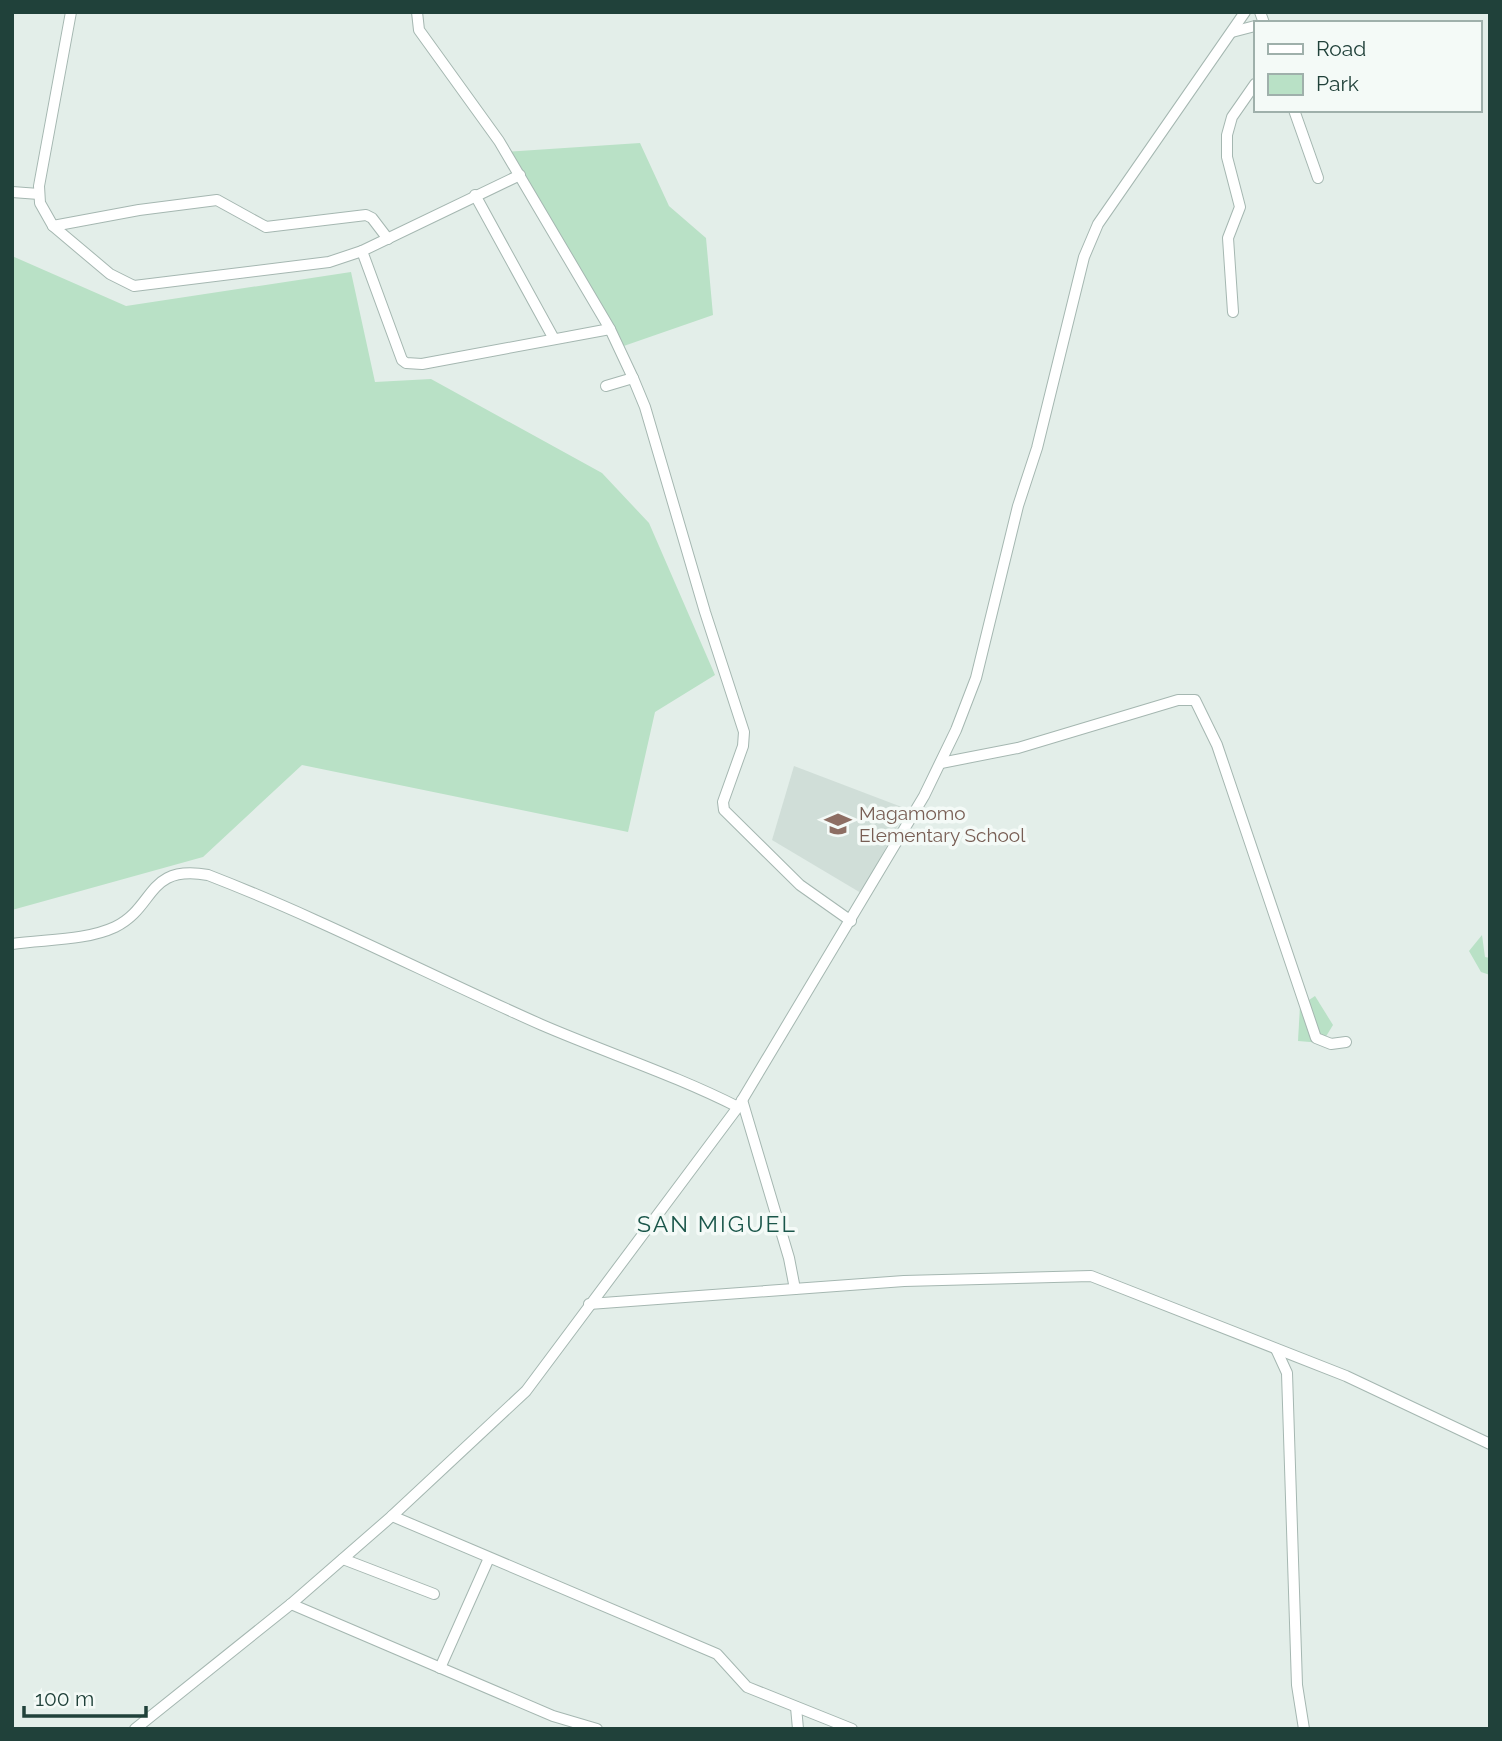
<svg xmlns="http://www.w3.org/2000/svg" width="1502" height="1741" viewBox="0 0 1502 1741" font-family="Raleway,sans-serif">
<rect width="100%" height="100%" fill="#e3eee9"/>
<!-- built -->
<polygon fill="#d0ded8" points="794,766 907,809 861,893 772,840"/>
<!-- green -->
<g fill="#b9e1c6">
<polygon points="640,143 669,206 706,238 713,315 618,348 506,152"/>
<polygon points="12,256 126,306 351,272 375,382 431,379 602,473 649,523 715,675 655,712 628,832 302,765 203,857 12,910"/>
<polygon points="1482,935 1485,957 1490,958 1490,975 1481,972 1469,951"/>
<polygon points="1315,996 1333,1025 1322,1043 1298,1041 1300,1006"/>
</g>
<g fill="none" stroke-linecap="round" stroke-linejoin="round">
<!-- street casing -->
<g stroke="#a5b7b1" stroke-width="12">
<g id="street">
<polyline points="417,12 419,30 499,141 610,329 633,378 645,407 705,612 744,732 743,746 723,802 724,810 800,885 851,921"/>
<polyline points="1260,12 1264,23"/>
<polyline points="1232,32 1255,26"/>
<polyline points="1294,110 1318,178"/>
<polyline points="520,175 362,251 402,360 406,363 422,364 610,329"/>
<polyline points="12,192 39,194"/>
<polyline points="475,195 554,339"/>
<polyline points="53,226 40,203 39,186 71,12"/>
<polyline points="362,251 329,262 134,286 110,274 53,226 139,210 217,200 266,227 366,215 372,218 388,239"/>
<polyline points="1233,312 1228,238 1240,207 1227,157 1227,135 1232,117 1255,84"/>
<polyline points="606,386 633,378"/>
<polyline points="941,763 1018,748 1178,700 1195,700 1217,745 1316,1038 1331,1044 1346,1042"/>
<path d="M12,944C44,939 85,941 115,927C156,907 146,864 208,875C322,919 431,976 542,1025C607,1053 675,1075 738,1107"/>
<polyline points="742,1100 789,1258 795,1289"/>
<polyline points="589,1304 904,1281 1091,1276 1346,1376 1490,1444"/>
<polyline points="1276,1349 1287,1373 1297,1685 1304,1729"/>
<polyline points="392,1516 717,1654 747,1687 852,1729"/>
<polyline points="343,1559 434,1594"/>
<polyline points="291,1604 553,1716 597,1729"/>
<polyline points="440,1668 489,1558"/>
<polyline points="796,1707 798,1729"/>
<polyline points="135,1729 291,1604 392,1516 526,1391 738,1107 924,796 956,730 976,678 1018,506 1037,448 1084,257 1098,224 1245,12"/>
</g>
</g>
<!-- street -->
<use href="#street" stroke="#fff" stroke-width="10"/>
</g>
<!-- icons -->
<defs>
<g id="school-bare" transform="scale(2.1)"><path d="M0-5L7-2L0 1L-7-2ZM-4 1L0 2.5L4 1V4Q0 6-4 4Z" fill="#8d6e63" stroke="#f4faf7" stroke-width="2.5" paint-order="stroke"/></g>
</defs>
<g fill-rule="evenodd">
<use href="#school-bare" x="838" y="824"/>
</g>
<g text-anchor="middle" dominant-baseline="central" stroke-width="7" stroke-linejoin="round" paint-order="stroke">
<!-- education labels -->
<g font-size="19" fill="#785e54" stroke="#f4faf7" text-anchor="start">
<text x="859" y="813">Magamomo<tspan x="859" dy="22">Elementary School</tspan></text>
</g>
<!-- quarter labels -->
<g font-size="23" letter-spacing="2" fill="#1a564a" stroke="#f4faf7">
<text x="717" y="1223">SAN MIGUEL</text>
</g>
</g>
<!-- border -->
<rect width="1502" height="1741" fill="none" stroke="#20413a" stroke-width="28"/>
<!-- legend -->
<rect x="1254" y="21" width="228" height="91" fill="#f4faf7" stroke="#9fb0ab" stroke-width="2"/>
<rect x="1268" y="44" width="35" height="10" fill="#ffffff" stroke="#9fb0ab" stroke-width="2"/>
<text x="1316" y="56" font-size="21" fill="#20413a">Road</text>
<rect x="1268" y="74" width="35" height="21" fill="#b9e1c6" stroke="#9fb0ab" stroke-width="2"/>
<text x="1316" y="91" font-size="21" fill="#20413a">Park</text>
<!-- scale -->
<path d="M24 1706v10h122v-10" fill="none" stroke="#20413a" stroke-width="3.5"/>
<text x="35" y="1706" font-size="21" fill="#20413a" stroke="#f4faf7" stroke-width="5" paint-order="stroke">100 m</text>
</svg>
